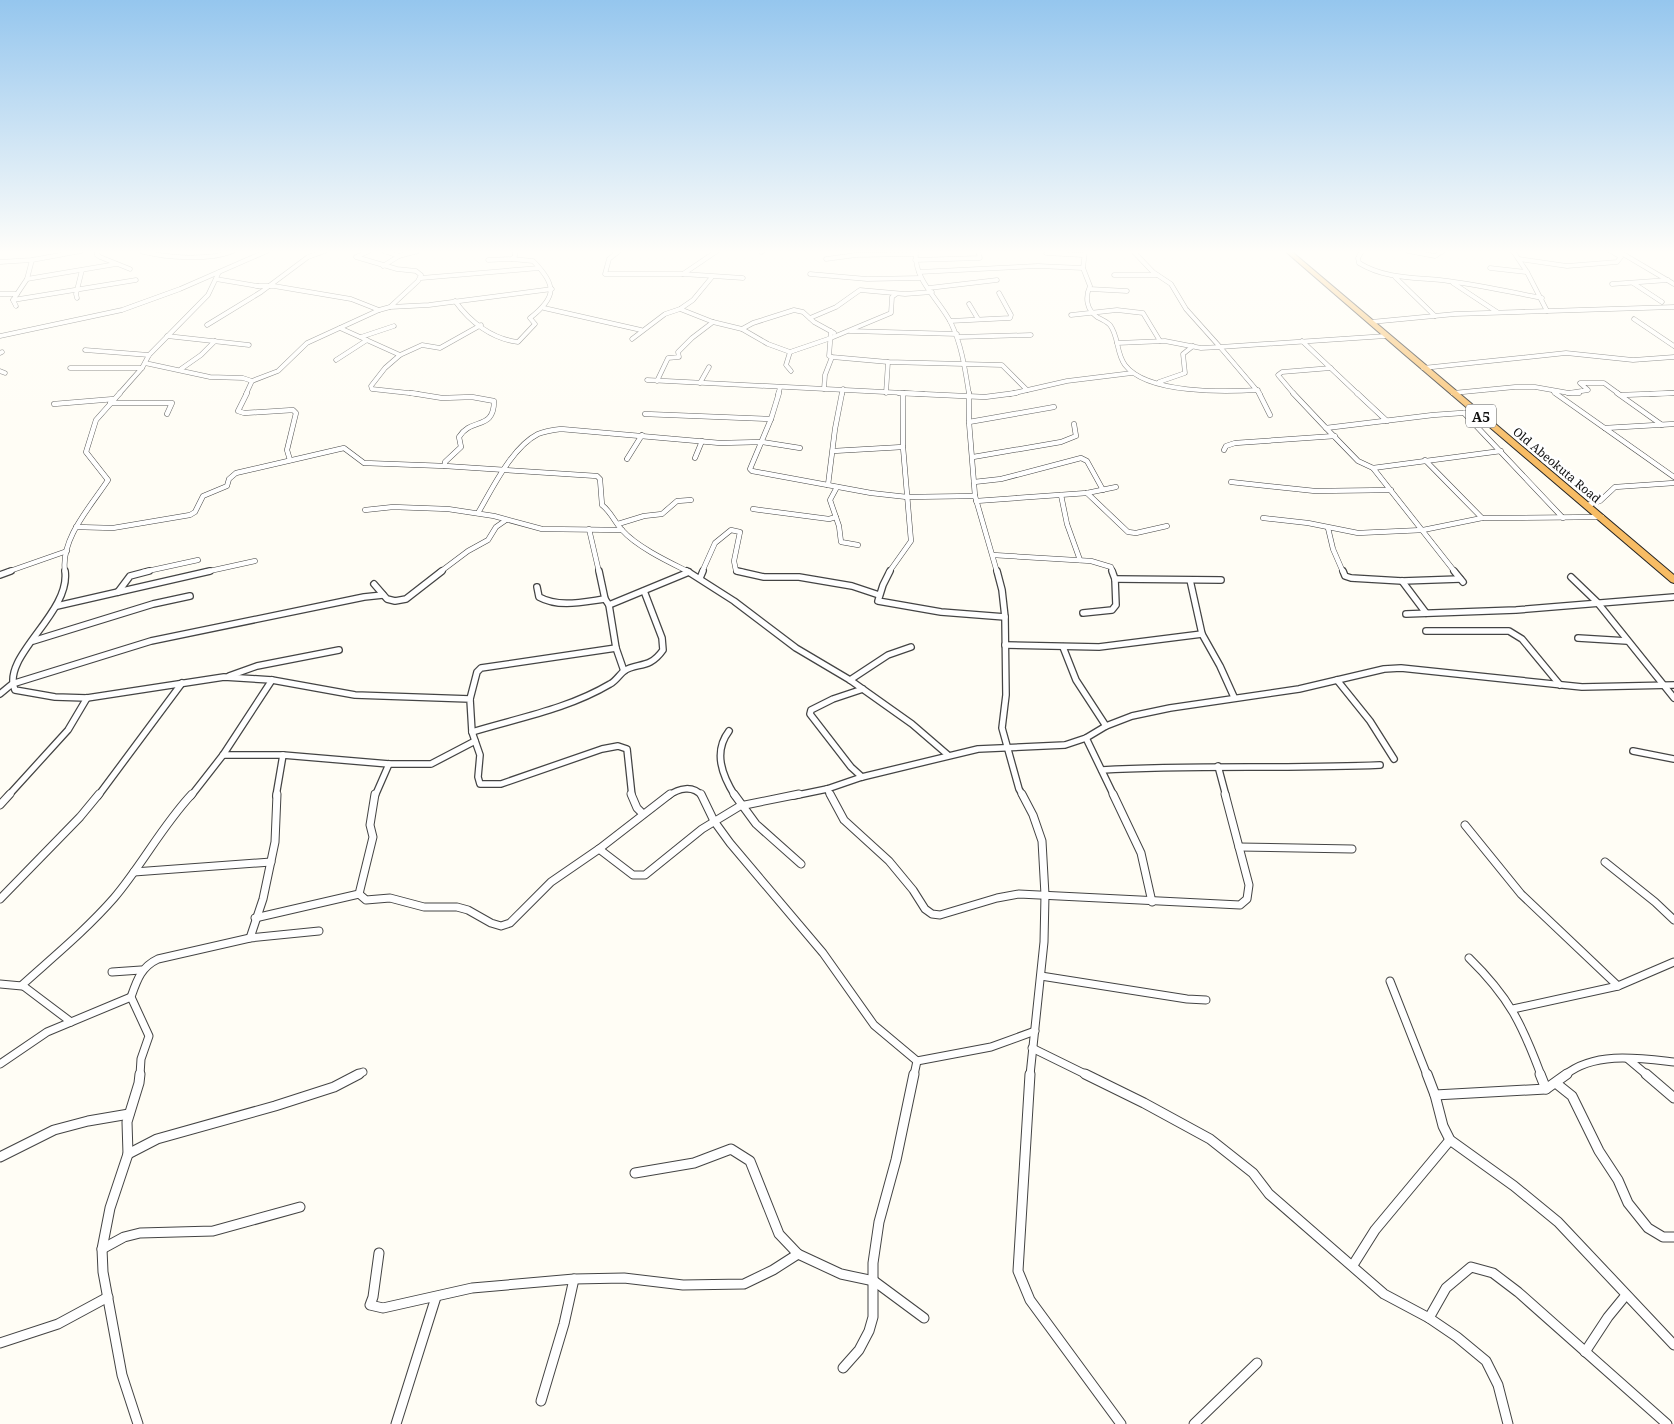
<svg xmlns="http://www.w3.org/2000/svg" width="1674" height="1424" viewBox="0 0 1674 1424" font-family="'Noto Serif',serif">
<rect width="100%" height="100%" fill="#fffdf5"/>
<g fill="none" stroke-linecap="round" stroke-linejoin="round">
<!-- minor-far4 casing -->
<g stroke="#444" stroke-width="5">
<g id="minor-far4">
<polyline points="97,251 97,255 100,257 130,269"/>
<path d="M141,251C165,258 210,261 233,251"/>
<polyline points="369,251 356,257 397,269 416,271 421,275 418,281 390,307"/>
<polyline points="619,251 609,259 605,274 683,274 743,278"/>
<path d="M916,251C913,280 939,299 951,323C962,346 965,369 969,394"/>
<path d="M1085,251L1083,268L1090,286C1085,297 1086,309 1097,317C1101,319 1106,321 1110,325C1119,337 1116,353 1125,365C1147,394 1225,392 1258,390"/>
<polyline points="1133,251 1153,272 1171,284 1186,309 1220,347 1386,336"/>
<path d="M1362,251L1358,258L1359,263C1387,280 1417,277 1448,281C1479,285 1511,292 1542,298"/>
<polyline points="1408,251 1435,256 1443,251"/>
<polyline points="1513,251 1527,272 1547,311"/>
<polyline points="1618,251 1674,284"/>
<polyline points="761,252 763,251"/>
<polyline points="1046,253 1083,255"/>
<polyline points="399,256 418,251"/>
<polyline points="826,259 856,255 915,254"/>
<polyline points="1519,259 1567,266 1617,262 1621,257 1611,251"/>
<polyline points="488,260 512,259 515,256 515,251"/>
<polyline points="915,260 980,258 978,251"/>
<polyline points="0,262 32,260 81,251"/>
<polyline points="383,266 399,256 384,251"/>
<polyline points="1490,268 1527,272"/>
<polyline points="919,272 1038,266 1083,268"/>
<polyline points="683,274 717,251"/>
<polyline points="810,274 867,279 921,278"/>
<polyline points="1114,275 1157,275"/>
<polyline points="1395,277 1435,316"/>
<polyline points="421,278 539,268"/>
<polyline points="27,279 116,264"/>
<polyline points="216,279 258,286"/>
<polyline points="1453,283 1497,312"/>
<polyline points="1633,283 1662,302"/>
<polyline points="1612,284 1668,280"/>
<polyline points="256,286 274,286 351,299 379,310"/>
<polyline points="929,288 997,280"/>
<polyline points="1090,289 1127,291"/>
<polyline points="0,294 17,294"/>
<polyline points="77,298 76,294 82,270"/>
<polyline points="13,300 136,280"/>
<path d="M455,301C470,322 492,339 518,342L535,324L530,318C557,297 557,285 533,261L512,259"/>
<polyline points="969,304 978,319"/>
<polyline points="16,306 13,300 27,279 32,260"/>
<polyline points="544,308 641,330"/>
<polyline points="680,309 713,322 742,329 768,344 790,352"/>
<polyline points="1071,315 1117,310 1143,313 1160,341"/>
<polyline points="810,318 836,307 860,290 905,294 932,292"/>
<polyline points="1634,319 1674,346"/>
<polyline points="950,321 1010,318 1011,315 999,293"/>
<polyline points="1371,322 1455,314 1674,307"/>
<polyline points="207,325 261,292 308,257 325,251"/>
<polyline points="340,328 400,355 385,368 371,386 372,389 418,394"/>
<polyline points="742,329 753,323 794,310 803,312 814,322 834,333"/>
<polyline points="831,331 829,356 832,357 888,362 1002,365 1027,390"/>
<polyline points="850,331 957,334"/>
<polyline points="0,336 122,310 180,289 267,251"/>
<polyline points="167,336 249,345"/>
<polyline points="361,337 394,326"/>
<polyline points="958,337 1031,335"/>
<polyline points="632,339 665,314 680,309 693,300 712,277"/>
<polyline points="1302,341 1358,394"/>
<polyline points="1117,343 1165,341 1201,348 1220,347 1260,394"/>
<polyline points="85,350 149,355"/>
<polyline points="0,353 2,352"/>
<polyline points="400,355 422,345 440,348 481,325"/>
<polyline points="336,360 367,340"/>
<polyline points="145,363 210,377 243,378 252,381 278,371 307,343 379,310 390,307 429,305 552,289"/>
<polyline points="70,368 142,368"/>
<polyline points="1423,368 1566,353 1633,360 1674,357"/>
<polyline points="181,369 201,355 215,341"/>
<polyline points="0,371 5,373"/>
<polyline points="791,371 786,365 790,352 831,338 891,313 892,297 896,294"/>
<polyline points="647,380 924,394"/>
<polyline points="657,381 668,358 679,357 678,352 692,338 713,322"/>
<polyline points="1159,382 1185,373 1183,354 1193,346"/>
<polyline points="700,383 709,367"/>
<polyline points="824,389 825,375 832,357"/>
<polyline points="1554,392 1557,394"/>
<polyline points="886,393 888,362"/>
<polyline points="1453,393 1515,387 1535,387 1569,393 1588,390 1580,383 1604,383 1619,394"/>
<polyline points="119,394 142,368 149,355 208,295 219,272"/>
<polyline points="246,394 252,381"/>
<polyline points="778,394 780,388"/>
<polyline points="842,394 843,389"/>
<polyline points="1010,394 1067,381 1132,373"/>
<polyline points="1294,394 1278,375 1282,372 1331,368"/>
<polyline points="1650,394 1674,393"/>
</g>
</g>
<!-- minor-far3 casing -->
<g stroke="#444" stroke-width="5.5">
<g id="minor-far3">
<polyline points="247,393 238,411 244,413 293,410 296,413 287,450 290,460"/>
<path d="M411,393L442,398L472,397L494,401C494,431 471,417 459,437L461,447L445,462V466"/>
<polyline points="779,393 771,419 750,469 752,471 871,493 907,497 975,496"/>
<polyline points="899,393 985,397 1016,393"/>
<polyline points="969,393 969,422 975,496 997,572"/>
<polyline points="1259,393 1270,415"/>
<polyline points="1293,393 1326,428 1433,415 1476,412"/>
<polyline points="1357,393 1387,421"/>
<polyline points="1453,393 1456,393"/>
<polyline points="1555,393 1674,477"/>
<polyline points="1568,393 1579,393"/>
<polyline points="1617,393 1662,425"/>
<polyline points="1622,395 1674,393"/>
<polyline points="110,403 172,403 167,414"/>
<polyline points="54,404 114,399"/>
<polyline points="1464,413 1563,518"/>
<polyline points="645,414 771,419"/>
<polyline points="969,422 1054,407"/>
<polyline points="1326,428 1358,461 1373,468 1455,572"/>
<polyline points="1605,428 1674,424"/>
<polyline points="1224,450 1226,446 1235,443 1335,436"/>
<polyline points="833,451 903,447"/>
<polyline points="973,457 1061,442 1076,436 1074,424"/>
<polyline points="695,458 702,441"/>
<polyline points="627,459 642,435"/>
<polyline points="1425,460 1482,518"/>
<polyline points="1373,468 1501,451"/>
<polyline points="974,482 1001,479 1081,458 1087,461 1103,490"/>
<polyline points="1231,482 1315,491 1391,490"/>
<polyline points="828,485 835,429 842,393"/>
<polyline points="837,487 830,500 839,526 841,542 858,545"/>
<polyline points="1087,493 1128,532 1136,533 1167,526"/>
<polyline points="1061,495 1067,524 1080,560"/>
<polyline points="976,501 1087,493 1116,487"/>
<polyline points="1588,505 1600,501 1615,487 1674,483"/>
<polyline points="753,509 829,519 836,517"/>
<polyline points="365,510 393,507 448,509 494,516 542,529 622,530"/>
<path d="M478,513C492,489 512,447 538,434C545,431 553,430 561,429L720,443L762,442L800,448"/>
<polyline points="1263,518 1308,523 1358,533 1423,530 1482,518 1602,517"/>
<polyline points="618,524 644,516 662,514 677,501 691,500"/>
<path d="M76,527L113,528L190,515L195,512L203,496L227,486L229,479L236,473L344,448L364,463L445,466L597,476L600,479L602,505C611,512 614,521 622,530C637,547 669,562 689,572"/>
<polyline points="1328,528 1333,549 1343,572"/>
<polyline points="589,529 599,572"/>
<polyline points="993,555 1091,561 1111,567 1113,572"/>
<polyline points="7,572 67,551"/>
<path d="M65,572C60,539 91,506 108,480L86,452L96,420L120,393"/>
<polyline points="143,572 198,560"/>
<polyline points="205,572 255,561"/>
<polyline points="440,572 468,551 488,540 496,527 506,520"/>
<polyline points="702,572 715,543 731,530 740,532 734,561 736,571 743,572"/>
<polyline points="889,572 911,541 903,447 903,393"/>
</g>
</g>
<!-- minor-far2 casing -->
<g stroke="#444" stroke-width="8">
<g id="minor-far2">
<path d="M65,571C71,613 0,657 15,690L55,697L87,698L224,677L272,680L355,695L470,699L472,732L480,755L478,777L480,784H501L602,749L618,746L627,749L632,796"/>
<polyline points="599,571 605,599 609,605 616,648 624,671"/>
<polyline points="687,571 734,601 796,648 850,680 912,724 948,755"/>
<polyline points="737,571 764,577 799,577 852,586 879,595"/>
<polyline points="890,571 883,585 878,601 941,612 1005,617"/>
<polyline points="997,571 1002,590 1005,617 1006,695 1002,728 1019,789 1023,796"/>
<polyline points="1343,571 1345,576 1351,578 1402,581 1460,579"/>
<polyline points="1454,571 1463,582"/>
<polyline points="0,575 11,571"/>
<polyline points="1571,577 1597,602 1674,698"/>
<polyline points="700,578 703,571"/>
<polyline points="1115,579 1221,580"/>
<polyline points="1190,580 1202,634 1220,666 1234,697"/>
<polyline points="1402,581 1426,613"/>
<polyline points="374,584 387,599 395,601 406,599 442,571"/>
<path d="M537,587L539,597C559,608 583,602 605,599"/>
<polyline points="118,592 130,576 149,571"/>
<polyline points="609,605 689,572"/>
<polyline points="57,606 210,571"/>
<polyline points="1083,613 1112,610 1116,605 1115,579 1112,571"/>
<polyline points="1406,614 1516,610 1674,597"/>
<polyline points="1426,631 1509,631 1522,639 1560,685"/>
<polyline points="1578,638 1627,641"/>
<polyline points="33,641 153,604 190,596"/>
<polyline points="1005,645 1099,647 1202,634"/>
<polyline points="1063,647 1076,680 1106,726"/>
<polyline points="229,676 257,666 339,650"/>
<polyline points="850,680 888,655 911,647"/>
<polyline points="1337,680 1370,721 1394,759"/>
<polyline points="0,694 12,684 151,641 364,597 383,595"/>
<polyline points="470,699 477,672 481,668 616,648"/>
<path d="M729,731C713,752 722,775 735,796"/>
<path d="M472,732C518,718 568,709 610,684C616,681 619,675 624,671C637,662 649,670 663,650L662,638L644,591"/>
<polyline points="1086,738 1114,796"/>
<polyline points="1633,751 1674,759"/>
<polyline points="223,755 283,755 389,764 431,764 475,741"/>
<polyline points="1218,766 1226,796"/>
<path d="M1102,770C1195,765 1287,769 1380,765"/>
<polyline points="862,777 851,767 810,714 811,710 833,699 863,689"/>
<polyline points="827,789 831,796"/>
<polyline points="8,796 68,730 87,698"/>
<polyline points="98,796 182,683"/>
<polyline points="191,796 223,755 272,680"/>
<polyline points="276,796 283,755"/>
<polyline points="375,796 389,764"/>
<path d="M668,796C679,788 693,785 702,796"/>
<polyline points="793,796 827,789 862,777 978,749 1065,745 1086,738 1106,726 1132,716 1170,708 1299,689 1384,669 1401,668 1582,687 1674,685"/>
</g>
</g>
<!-- minor-far1 casing -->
<g stroke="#444" stroke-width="9">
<g id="minor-far1">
<polyline points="631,794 637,808 643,814"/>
<polyline points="701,794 714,821 730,843 823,953 874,1025 917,1061 991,1047 1035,1031"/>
<polyline points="734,794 756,824 801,864"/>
<polyline points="830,794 844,820 889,861 913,890 925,909 932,914 940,915 997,898 1019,894 1240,905 1247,899 1249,885 1225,794"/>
<polyline points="1022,794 1033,815 1042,841 1045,895 1044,942 1030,1075"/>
<polyline points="1113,794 1141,853 1152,902"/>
<polyline points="0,805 10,794"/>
<polyline points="1465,825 1521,894 1618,986"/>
<polyline points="1239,847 1352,849"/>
<polyline points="599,849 633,875 645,875 702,829 740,806 799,794"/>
<polyline points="1605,862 1655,902 1674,920"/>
<polyline points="134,872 271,862"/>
<polyline points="359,894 366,900 390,898 424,907 457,907 468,910 491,923 501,926 510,923 551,882 599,849 670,794"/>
<polyline points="0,899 80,817 99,794"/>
<polyline points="255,918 359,894 373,837 370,825 375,794"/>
<polyline points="250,938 263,899 275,842 277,794"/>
<path d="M1469,958C1509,997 1522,1024 1541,1075"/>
<polyline points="112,972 141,970"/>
<polyline points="1041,976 1187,999 1206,1000"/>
<polyline points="1390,981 1427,1075"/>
<polyline points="0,984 22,986"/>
<polyline points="1513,1009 1618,986 1674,962"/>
<path d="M71,1022L22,985C53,957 86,930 114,898C142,865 162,826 192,794"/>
<polyline points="1032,1048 1087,1075"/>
<polyline points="1628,1059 1647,1075"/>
<polyline points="0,1064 47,1032 131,997"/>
<path d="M140,1075L141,1059L149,1036L131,997C137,980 141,967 158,959L250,938L319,931"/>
<polyline points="357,1075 363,1072"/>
<polyline points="914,1075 917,1061"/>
<path d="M1565,1075C1595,1051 1639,1058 1674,1062"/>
</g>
</g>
<!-- minor casing -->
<g stroke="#444" stroke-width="11">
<g id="minor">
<polyline points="1030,1074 1018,1271 1030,1300 1121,1424"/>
<polyline points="1085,1074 1144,1103 1210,1139 1253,1173 1269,1194 1384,1294 1429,1318 1457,1337 1486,1361 1498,1385 1508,1424"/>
<polyline points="1427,1074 1435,1095 1443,1126 1450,1140 1514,1186 1558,1222 1674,1345"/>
<polyline points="1540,1074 1546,1089"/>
<polyline points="1646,1074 1674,1098"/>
<polyline points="1557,1084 1572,1096 1599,1151 1618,1180 1628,1203 1648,1228 1663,1237 1674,1237"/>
<polyline points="1435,1095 1546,1089 1567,1074"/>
<polyline points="128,1154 157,1139 275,1106 334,1087 359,1074"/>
<polyline points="0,1157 54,1130 88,1121 129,1114"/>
<polyline points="635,1173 694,1163 731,1149 750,1161 779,1234 798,1254 841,1274 874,1281 924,1318"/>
<polyline points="102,1249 124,1237 140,1233 213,1231 300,1207"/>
<polyline points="379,1253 373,1297 370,1305 383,1308 472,1288 574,1279 624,1278 683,1285 744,1284 773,1270 798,1254"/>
<polyline points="1353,1265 1375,1230 1450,1140"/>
<polyline points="1429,1318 1446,1288 1471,1267 1493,1273 1518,1292 1667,1424"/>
<polyline points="0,1343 58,1324 108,1297"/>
<polyline points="1585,1352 1608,1317 1626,1295"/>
<polyline points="843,1368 859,1350 869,1331 873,1317 873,1263 879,1222 896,1160 914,1074"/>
<polyline points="541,1401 564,1324 574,1279"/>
<polyline points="138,1424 122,1375 103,1272 102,1249 110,1208 128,1154 127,1122 139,1083 140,1074"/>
<polyline points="396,1424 436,1297"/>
<polyline points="1194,1424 1257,1363"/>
</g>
</g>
<!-- trunk casing -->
<g stroke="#222" stroke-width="2">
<polygon id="trunk" points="1285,251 1291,251 1674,575 1674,583 1671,582 1404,354"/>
</g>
<!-- minor-far4 -->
<use href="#minor-far4" stroke="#fff" stroke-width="4"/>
<!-- minor-far3 -->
<use href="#minor-far3" stroke="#fff" stroke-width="4.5"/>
<!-- minor-far2 -->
<use href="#minor-far2" stroke="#fff" stroke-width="5.5"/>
<!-- minor-far1 -->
<use href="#minor-far1" stroke="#fff" stroke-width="7"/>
<!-- minor -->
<use href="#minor" stroke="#fff" stroke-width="9"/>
<!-- trunk -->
<use href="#trunk" fill="#f7bc64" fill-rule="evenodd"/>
</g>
<!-- sky -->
<linearGradient id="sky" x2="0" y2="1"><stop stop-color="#95c6ee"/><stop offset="0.56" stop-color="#fffefa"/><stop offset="1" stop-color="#fffefa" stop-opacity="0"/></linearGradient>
<rect width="1674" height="450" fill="url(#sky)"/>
<g text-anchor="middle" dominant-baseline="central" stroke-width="5" stroke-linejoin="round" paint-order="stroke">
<!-- far-street labels -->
<g font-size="12" fill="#111" stroke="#fff">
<text transform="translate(1557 465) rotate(40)">Old Abeokuta Road</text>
</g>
<!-- shield labels -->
<rect fill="#fff" stroke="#585858" stroke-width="1" x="1466" y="404.5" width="30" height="23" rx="4"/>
<g font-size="14" font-weight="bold" fill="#111">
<text x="1481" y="416">A5</text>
</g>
</g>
</svg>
